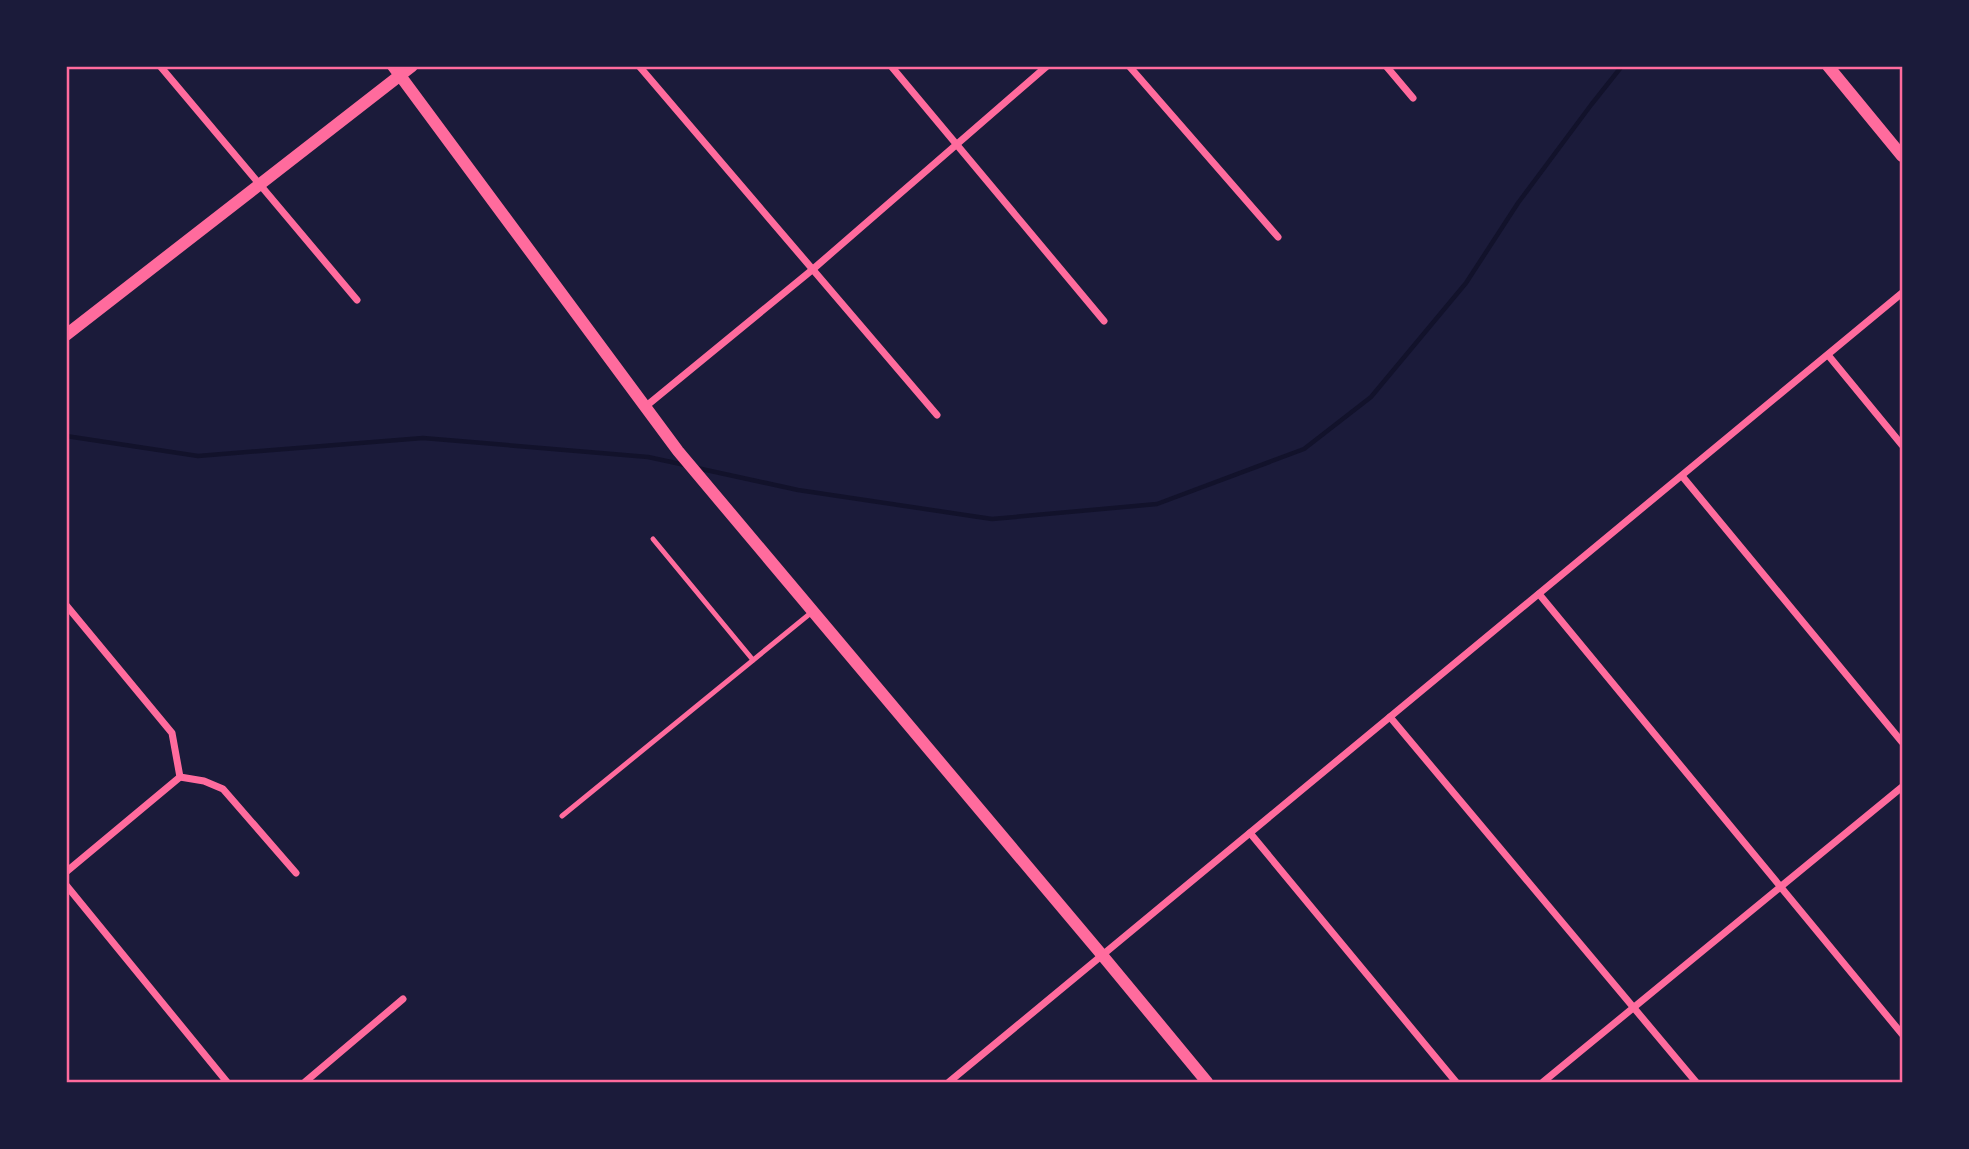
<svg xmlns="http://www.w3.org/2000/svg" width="1969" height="1149" viewBox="0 0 1969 1149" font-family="Raleway,sans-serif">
<rect width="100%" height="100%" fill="#1b1b3a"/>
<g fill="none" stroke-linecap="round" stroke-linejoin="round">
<!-- stream -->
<g stroke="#12122b" stroke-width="4.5">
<polyline points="66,436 198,456 423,438 648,457 685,465"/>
<polyline points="697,468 798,490 992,519 1157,504 1304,449 1371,397 1466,283 1518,203 1591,105 1622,66"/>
</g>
<!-- service -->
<g stroke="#ff6b9d" stroke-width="5">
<polyline points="653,539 753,660"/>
<polyline points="562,816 812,612"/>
</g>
<!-- minor -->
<g stroke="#ff6b9d" stroke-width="7">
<polyline points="160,66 357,300"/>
<polyline points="639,66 937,415"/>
<polyline points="891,66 1104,321"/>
<polyline points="1129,66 1278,237"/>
<polyline points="1386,66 1413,98"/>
<polyline points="1828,355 1902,445"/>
<polyline points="645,407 812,270 1047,66"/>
<polyline points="1682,476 1902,742"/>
<polyline points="1539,594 1902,1034"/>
<polyline points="66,605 172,733 180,777"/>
<polyline points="1390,717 1696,1082"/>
<polyline points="180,777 204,781 223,789 296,873"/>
<polyline points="1250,833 1456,1082"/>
<polyline points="66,872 180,777"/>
<polyline points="66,885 227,1082"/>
<polyline points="305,1082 403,999"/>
<polyline points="949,1082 1902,293"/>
<polyline points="1543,1082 1902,787"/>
</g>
<!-- tertiary -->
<g stroke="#ff6b9d" stroke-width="12">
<polyline points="393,66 678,451 1102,955 1207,1082"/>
<polyline points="1828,66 1902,156"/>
<polyline points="66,335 412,66"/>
</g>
</g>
<!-- border -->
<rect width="1969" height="1149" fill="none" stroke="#1b1b3a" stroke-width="136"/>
<rect x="68" y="68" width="1833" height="1013" fill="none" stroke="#ff6b9d" stroke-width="2.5"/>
</svg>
